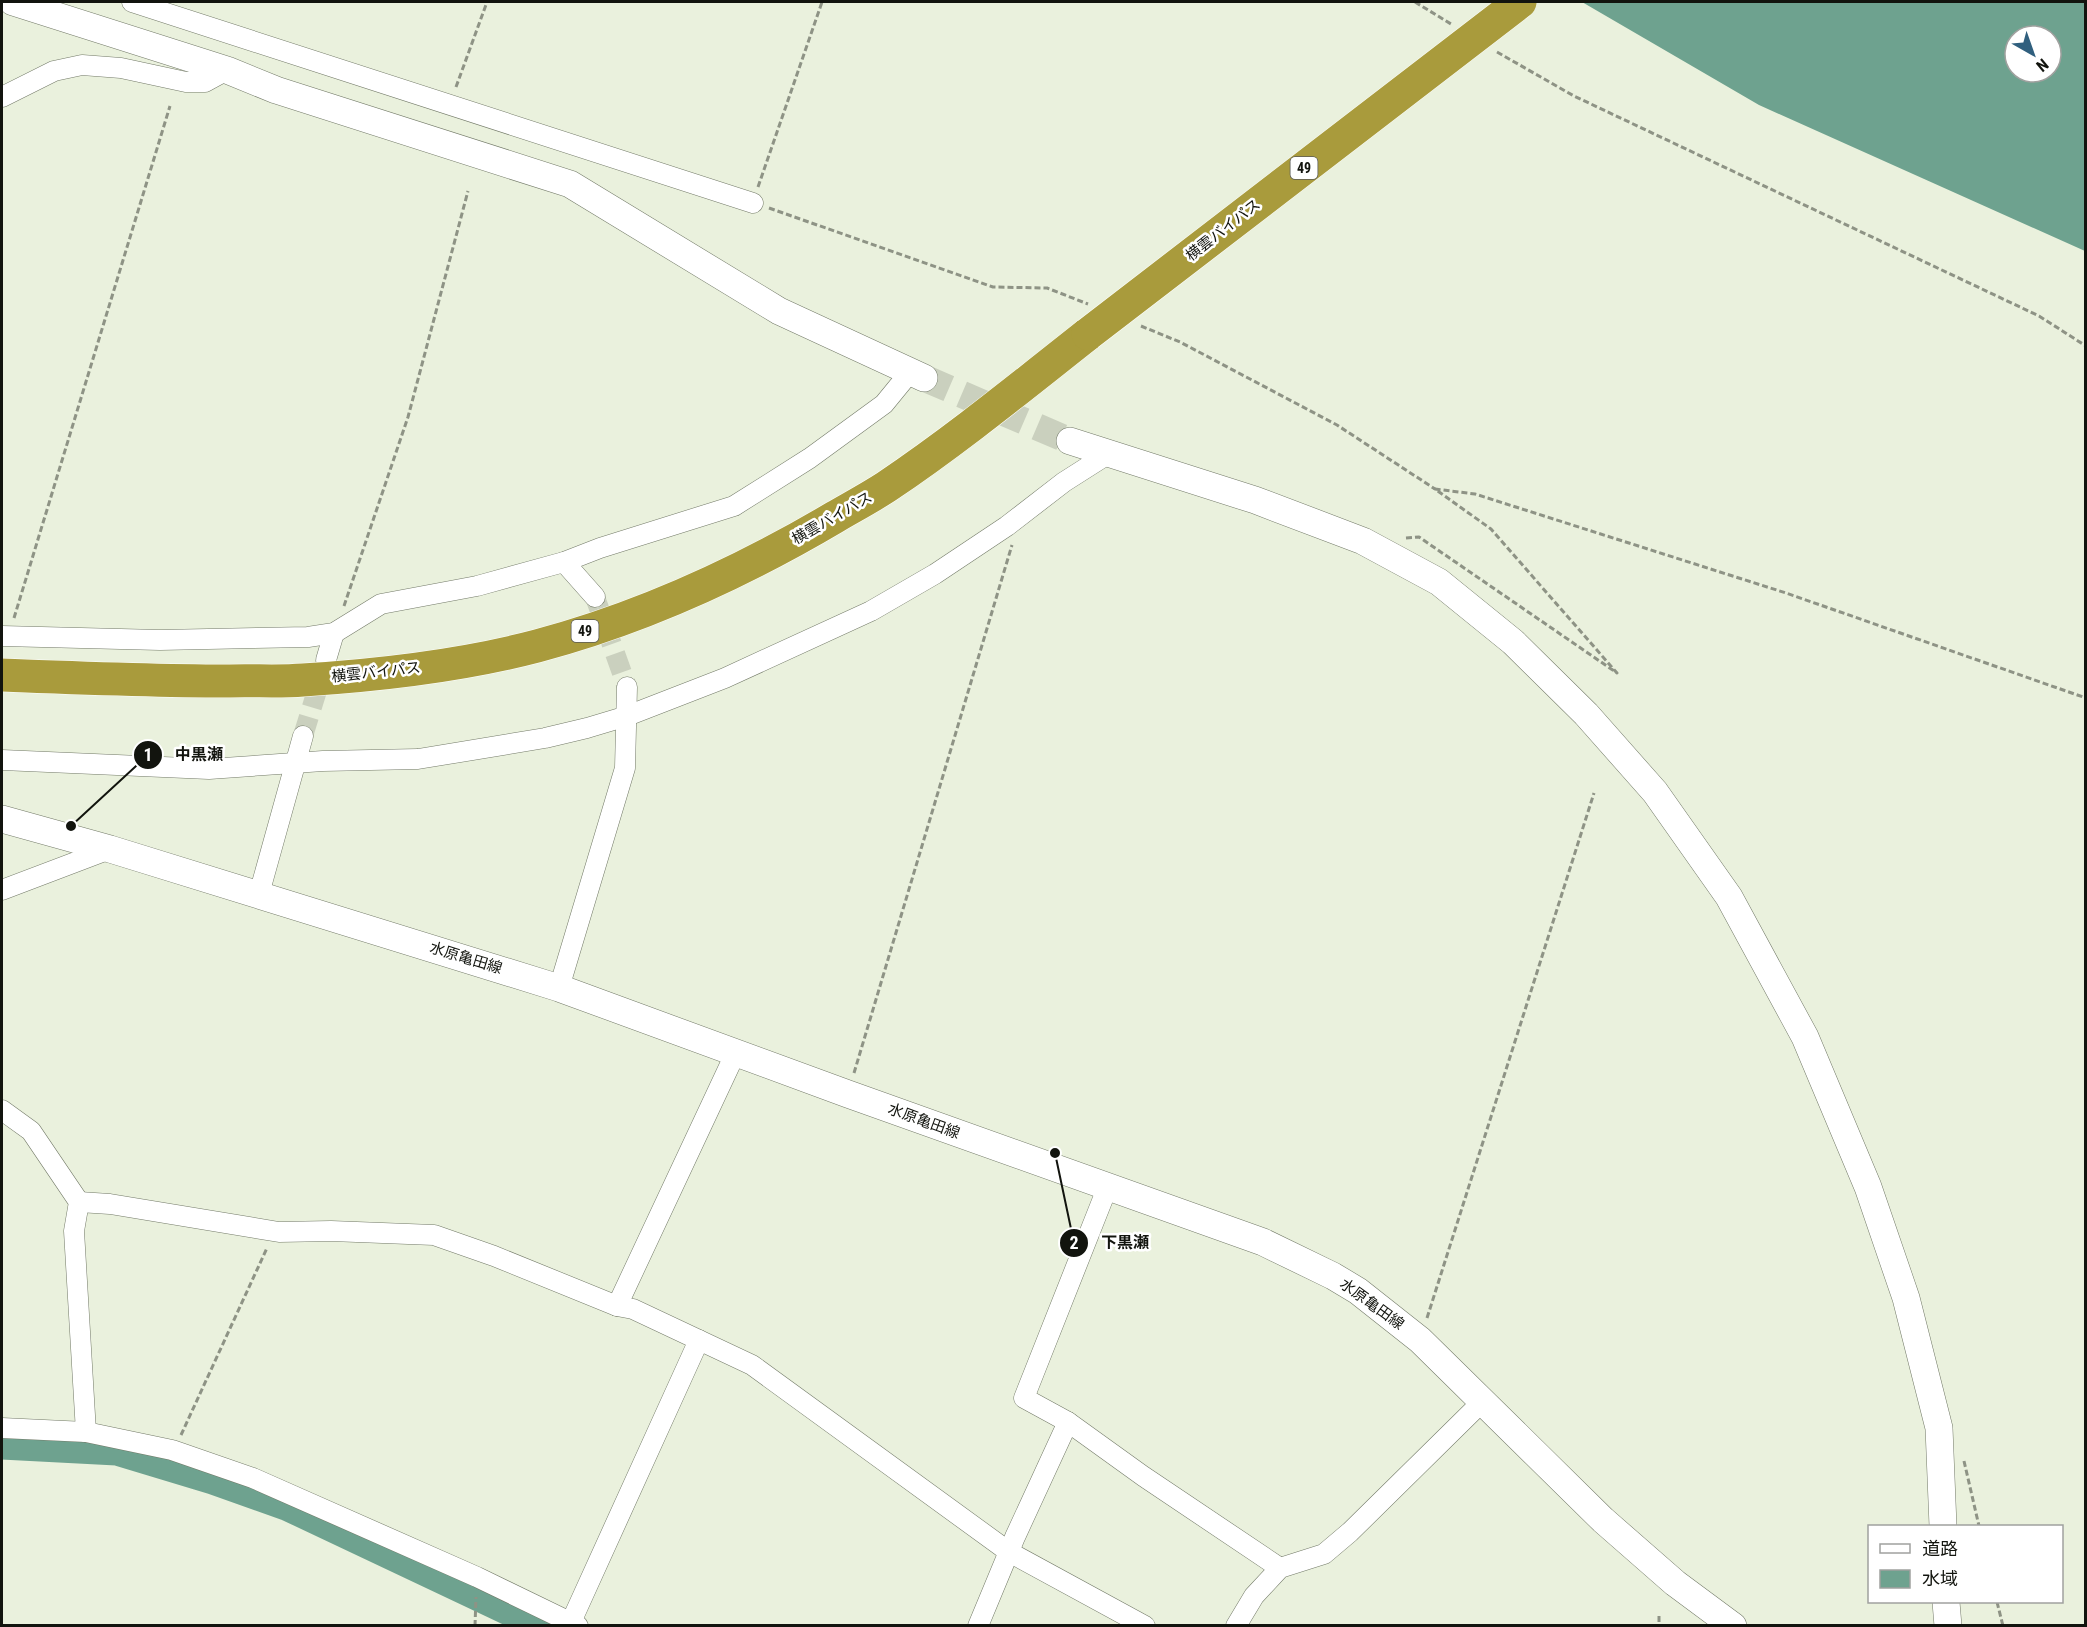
<svg xmlns="http://www.w3.org/2000/svg" width="2087" height="1627" viewBox="0 0 2087 1627" font-family="'Roboto Condensed','Noto Sans JP',sans-serif">
<rect width="100%" height="100%" fill="#eaf1dd"/>
<!-- water -->
<path fill="#6ea28f" fill-rule="evenodd" d="M1582,2H2085V251L1759,105ZM2015,36H2051V72H2015Z"/>
<g fill="none" stroke-linecap="round" stroke-linejoin="round">
<!-- river -->
<polyline stroke="#6ea28f" stroke-width="33" points="2,1443 117,1449 213,1478 289,1505 545,1626"/>
<!-- street-tunnel -->
<g stroke="#cad0be" stroke-width="20" stroke-dasharray="20 10" stroke-linecap="butt">
<polyline points="595,597 627,687"/>
<polyline points="303,736 323,671"/>
</g>
<!-- secondary-tunnel -->
<polyline stroke="#cad0be" stroke-width="27" stroke-dasharray="27 14" stroke-linecap="butt" points="924,378 1070,441"/>
<!-- street casing -->
<g stroke="#737a68" stroke-width="21">
<g id="street">
<polyline points="132,2 753,203"/>
<polyline points="2,97 54,71 82,65 121,68 186,82 205,82 227,70"/>
<polyline points="564,562 595,597"/>
<polyline points="2,636 160,640 308,637 334,633 381,604 477,586 564,562 600,548 734,506 810,458 884,404 911,371"/>
<polyline points="326,660 334,633"/>
<polyline points="2,760 209,769 323,761 418,759 545,738 587,728 627,716 725,678 871,611 935,574 1007,526 1064,482 1108,454"/>
<polyline points="2,890 110,849"/>
<polyline points="259,894 303,736"/>
<polyline points="559,988 625,768 627,687"/>
<polyline points="2,1110 31,1131 79,1202 74,1231 86,1432"/>
<polyline points="1108,1186 1024,1398 1068,1422 1143,1476 1280,1568"/>
<polyline points="79,1202 110,1204 279,1232 331,1231 434,1235 494,1256 617,1306 633,1309 752,1365 1009,1552 1145,1626"/>
<polyline points="617,1306 736,1052"/>
<polyline points="2,1428 86,1432 172,1450 253,1478 477,1577 578,1626"/>
<polyline points="571,1622 699,1340"/>
<polyline points="978,1626 1015,1537 1068,1422"/>
<polyline points="1236,1626 1254,1596 1280,1568 1324,1554 1350,1532 1482,1402"/>
</g>
</g>
<!-- secondary casing -->
<g stroke="#737a68" stroke-width="28">
<g id="secondary">
<polyline points="13,2 227,70 276,90 570,184 779,311 924,378"/>
<polyline points="1070,441 1255,500 1363,541 1439,582 1513,642 1586,714 1655,792 1729,897 1805,1037 1868,1187 1906,1298 1939,1428 1943,1526"/>
<polyline points="2,819 110,849 559,988 848,1094 1263,1242 1333,1276 1358,1291 1420,1340 1603,1520 1675,1583 1733,1626"/>
<polyline points="1946,1602 1948,1626"/>
</g>
</g>
<!-- highway casing -->
<g stroke="#fff" stroke-width="34">
<path id="highway" d="M2,675C76,678 151,681 226,681C252,680 278,682 303,680C381,675 461,666 537,646C642,618 742,572 835,517C852,507 869,498 886,487C956,440 1022,386 1088,334"/>
</g>
<!-- path -->
<g stroke="#8e9385" stroke-width="3" stroke-dasharray="6 3" stroke-linecap="butt">
<polyline points="1415,2 1451,24"/>
<polyline points="1497,52 1574,96 2039,316 2086,346"/>
<polyline points="456,87 487,2"/>
<polyline points="758,187 822,2"/>
<polyline points="769,208 993,287 1047,288 1088,304"/>
<polyline points="1141,326 1180,342 1337,425 1435,489"/>
<polyline points="1406,538 1419,537 1617,673 1491,529 1435,489 1475,494 1786,593 2086,698"/>
<polyline points="344,606 408,417 468,191"/>
<polyline points="14,618 170,106"/>
<polyline points="854,1073 1012,545"/>
<polyline points="1427,1318 1594,793"/>
<polyline points="181,1435 267,1248"/>
<polyline points="1964,1461 1979,1526"/>
<polyline points="1997,1602 2003,1626"/>
<polyline points="1659,1616 1659,1626"/>
<polyline points="475,1626 476,1597"/>
</g>
<!-- street -->
<use href="#street" stroke="#fff" stroke-width="20"/>
<!-- secondary -->
<use href="#secondary" stroke="#fff" stroke-width="27"/>
<!-- highway -->
<use href="#highway" stroke="#a99b3c" stroke-width="33"/>
<!-- highway-bridge casing -->
<g stroke="#fff" stroke-width="34" stroke-linecap="butt">
<polyline id="highway-bridge" points="1088,334 1520,2"/>
</g>
<!-- highway-bridge -->
<use href="#highway-bridge" stroke="#a99b3c" stroke-width="33"/>
</g>
<g text-anchor="middle" dominant-baseline="central" stroke-width="5" stroke-linejoin="round" paint-order="stroke">
<!-- shield labels -->
<g fill="#fff" stroke="#595a56" stroke-width="1.5">
<rect x="1290.5" y="157" width="27" height="22" rx="4.5"/>
<rect x="571.5" y="620" width="27" height="22" rx="4.5"/>
</g>
<g font-size="14" font-weight="bold" fill="#12140e">
<text x="1304" y="168">49</text>
<text x="585" y="631">49</text>
</g>
<!-- street labels -->
<g font-size="15" fill="#12140e" stroke="#fff">
<text transform="translate(1223 230) rotate(-38)">横雲バイパス</text>
<text transform="translate(832 518) rotate(-30)">横雲バイパス</text>
<text transform="translate(376 672) rotate(-6)">横雲バイパス</text>
<text transform="translate(466 958) rotate(17)">水原亀田線</text>
<text transform="translate(924 1121) rotate(20)">水原亀田線</text>
<text transform="translate(1372 1304) rotate(36)">水原亀田線</text>
</g>
</g>
<!-- callouts -->
<path fill="none" stroke="#12140e" stroke-width="2" d="M71 826L148 755M1055 1153L1074 1243"/>
<g fill="#12140e" stroke="#fff" stroke-width="2">
<circle cx="71" cy="826" r="6"/>
<circle cx="1055" cy="1153" r="6"/>
<circle cx="148" cy="755" r="15"/>
<circle cx="1074" cy="1243" r="15"/>
</g>
<g font-size="18" text-anchor="middle" font-weight="bold" fill="#fff">
<text x="148" y="761">1</text>
<text x="1074" y="1249">2</text>
</g>
<g font-size="16" text-anchor="middle" font-weight="bold" fill="#12140e" stroke="#fff" stroke-width="5" stroke-linejoin="round" paint-order="stroke">
<text x="199" y="760">中黒瀬</text>
<text x="1125" y="1248">下黒瀬</text>
</g>
<!-- border -->
<rect width="2087" height="1627" fill="none" stroke="#12140e" stroke-width="6"/>
<!-- legend -->
<rect x="1868" y="1525" width="195" height="78" fill="#ffffff" stroke="#a0a19f" stroke-width="1.5"/>
<rect x="1880" y="1544" width="30" height="9" fill="#ffffff" stroke="#a0a19f" stroke-width="1.5"/>
<text x="1922" y="1555" font-size="18" fill="#12140e">道路</text>
<rect x="1880" y="1570" width="30" height="18" fill="#6ea28f" stroke="#a0a19f" stroke-width="1.5"/>
<text x="1922" y="1585" font-size="18" fill="#12140e">水域</text>
<!-- north arrow -->
<g transform="translate(2033 54) rotate(140)"><circle r="28" fill="#ffffff" stroke="#a0a19f" stroke-width="1.5"/>
<path d="M0-4.5L10 22L0 15L-10 22Z" fill="#305f7e"/>
<text y="-9" font-size="16" font-weight="bold" text-anchor="middle" fill="#12140e">N</text>
</g>
</svg>
